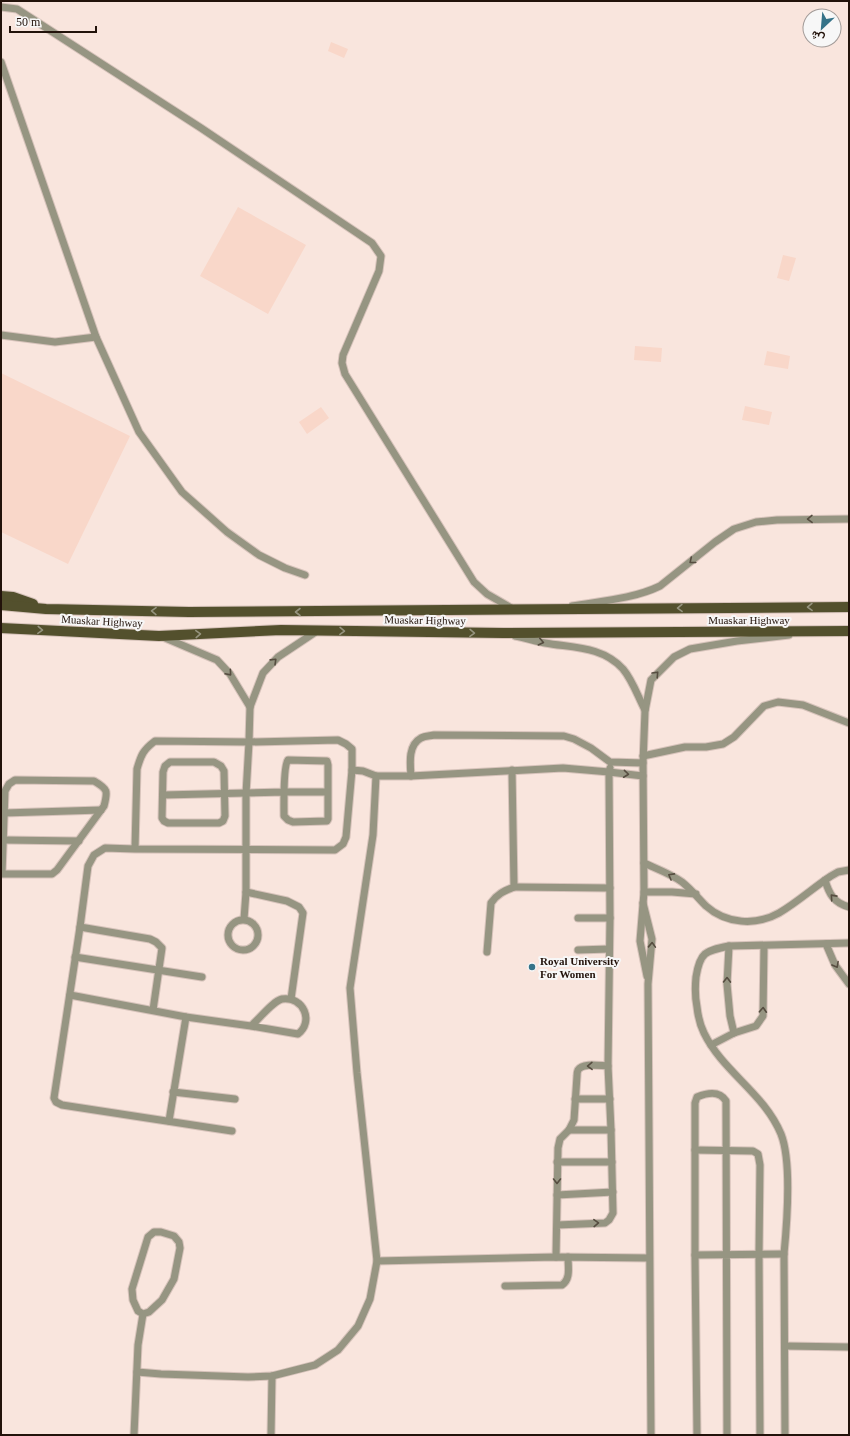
<svg xmlns="http://www.w3.org/2000/svg" width="850" height="1436" viewBox="0 0 850 1436" font-family="'Times New Roman',Vazirmatn,serif">
<rect width="100%" height="100%" fill="#f9e5dd"/>
<!-- built -->
<g fill="#f9d7c9">
<polygon points="331,42 348,49 344,58 328,51"/>
<polygon points="238,207 306,245 268,314 200,276"/>
<polygon points="783,255 796,258 789,281 777,278"/>
<polygon points="635,346 662,348 661,362 634,360"/>
<polygon points="767,351 790,356 788,369 764,365"/>
<polygon points="1,373 130,436 68,564 1,532"/>
<polygon points="745,406 772,412 769,425 742,420"/>
<polygon points="321,407 329,418 307,434 299,422"/>
</g>
<g fill="none" stroke-linecap="round" stroke-linejoin="round">
<!-- lane casing -->
<g stroke="#d7c3bb" stroke-width="9">
<g id="lane">
<polyline points="1,7 17,9 201,128 372,243 381,256 379,271 343,355 342,363 345,374 474,582 487,594 513,609"/>
<polyline points="1,62 96,337 139,432 182,492 227,532 259,555 285,568 305,575"/>
<polyline points="1,335 55,342 96,337"/>
<path d="M572,606C601,601 633,599 660,586L715,542L734,529L756,522L777,520L849,519"/>
<path d="M515,636C525,638 535,641 545,643C573,648 602,646 623,669C633,681 638,697 645,710"/>
<polyline points="163,637 217,660 230,674 250,707"/>
<polyline points="643,756 685,747 706,747 723,744 734,737 764,706 778,702 803,705 849,723"/>
<polygon points="170,762 214,762 221,766 224,771 225,816 223,821 219,823 168,823 164,821 162,818 163,772 165,766"/>
<polyline points="376,776 411,776 563,768 609,772 610,768"/>
<path d="M411,776C410,763 408,745 421,738C425,736 430,736 434,735L564,736L574,739L591,748L610,762L643,763"/>
<path d="M163,795L285,792H328V819L327,821L293,822L288,820L284,816C284,806 283,766 288,760L327,761L328,765V792"/>
<polyline points="4,813 101,810"/>
<polyline points="4,840 79,841"/>
<path d="M135,849L137,769C141,755 143,750 155,741L249,742L338,740L346,744L352,749V770L346,837L343,844L335,850L135,849L105,848L94,855L88,866L80,927L54,1098L56,1102L62,1105L232,1131"/>
<path d="M644,863C657,869 671,874 682,882C691,889 698,898 706,906C726,924 756,926 779,913C798,902 814,887 831,876L838,872L849,870"/>
<path d="M1,874H52L57,870L104,806C108,791 108,789 94,781L15,780L9,784L5,791L2,874"/>
<path d="M825,880C829,894 834,903 849,907"/>
<polyline points="514,887 610,888"/>
<polyline points="246,892 287,901 299,907 303,913 291,999"/>
<polyline points="644,892 672,892 696,894"/>
<polyline points="643,903 652,939 648,984 651,1435"/>
<polyline points="578,918 610,918"/>
<polyline points="244,919 246,892 246,794 249,742 250,707 263,673 278,657 317,631"/>
<circle cx="243" cy="935" r="15"/>
<polyline points="80,927 150,939 156,942 162,948 153,1010"/>
<polyline points="826,944 835,965 849,984"/>
<polyline points="729,946 727,984 730,1016 734,1033"/>
<polyline points="578,950 609,949"/>
<path d="M487,952L491,903C497,894 504,891 514,887L512,770"/>
<polyline points="75,957 202,977"/>
<polyline points="647,976 640,941 644,892 643,763 645,711 651,680 674,657 690,649 737,641 789,635"/>
<path d="M70,995L186,1017L251,1026L298,1034C314,1022 304,996 282,999C273,1001 259,1019 251,1026"/>
<polyline points="711,1045 734,1033 756,1026 763,1016 764,946"/>
<polyline points="608,1066 610,918 609,772 643,776"/>
<polyline points="173,1092 235,1099"/>
<polyline points="575,1099 610,1099"/>
<polyline points="169,1121 186,1017"/>
<polyline points="569,1130 611,1130"/>
<polyline points="695,1150 753,1151 758,1154 760,1165 759,1254 760,1435"/>
<polyline points="557,1162 612,1162"/>
<polyline points="557,1195 613,1192"/>
<polyline points="695,1255 697,1435"/>
<path d="M556,1257L558,1148L560,1139L569,1130L574,1120L577,1076C577,1074 577,1072 578,1070C583,1062 601,1066 608,1066L611,1130L613,1213L609,1220L605,1223L557,1225"/>
<polyline points="377,1261 556,1257 649,1258"/>
<path d="M505,1286L562,1285C571,1279 568,1267 568,1257"/>
<polyline points="785,1346 849,1347"/>
<polyline points="137,1372 161,1374 248,1377 272,1376 315,1365 338,1350 358,1326 370,1299 377,1261 357,1073 350,988 373,835 376,776 363,771 352,770"/>
<polyline points="134,1435 138,1345 143,1314 138,1311 133,1300 132,1289 148,1237 154,1232 161,1232 174,1236 179,1242 180,1248 174,1279 162,1300 149,1312 143,1314"/>
<polyline points="271,1435 272,1376"/>
<path d="M727,1435L726,1101C719,1090 707,1093 697,1097L695,1103V1255L784,1254"/>
<path d="M785,1435L784,1254C787,1223 792,1162 781,1134C764,1093 723,1072 704,1033C700,1025 698,1016 697,1007C695,997 695,987 696,977C700,952 705,951 729,946L849,943"/>
</g>
</g>
<!-- primary casing -->
<g stroke="#d7c3bb" stroke-width="12">
<g id="primary">
<polyline points="1,596 13,597 33,604"/>
<polyline points="1,605 46,609 189,612 849,607"/>
<polyline points="1,628 159,636 281,630 503,633 849,631"/>
</g>
</g>
<!-- lane -->
<use href="#lane" stroke="#969582" stroke-width="7"/>
<!-- primary -->
<use href="#primary" stroke="#53502d" stroke-width="10"/>
</g>
<!-- one-way arrows -->
<defs><path id="oneway-chevron" d="M-2-3.5L2.5 0L-2 3.5" fill="none" stroke-width="1.6" stroke-linecap="round" stroke-linejoin="round"/></defs>
<g stroke="#564d40">
<use href="#oneway-chevron" transform="translate(810 519) rotate(179)"/>
<use href="#oneway-chevron" transform="translate(692 561) rotate(141)"/>
<use href="#oneway-chevron" transform="translate(541 642) rotate(12)"/>
<use href="#oneway-chevron" transform="translate(274 661) rotate(-44)"/>
<use href="#oneway-chevron" transform="translate(229 673) rotate(49)"/>
<use href="#oneway-chevron" transform="translate(656 674) rotate(-47)"/>
<use href="#oneway-chevron" transform="translate(626 774) rotate(6)"/>
<use href="#oneway-chevron" transform="translate(671 876) rotate(-151)"/>
<use href="#oneway-chevron" transform="translate(833 897) rotate(-132)"/>
<use href="#oneway-chevron" transform="translate(652 945) rotate(-88)"/>
<use href="#oneway-chevron" transform="translate(836 965) rotate(61)"/>
<use href="#oneway-chevron" transform="translate(727 980) rotate(-89)"/>
<use href="#oneway-chevron" transform="translate(763 1010) rotate(-87)"/>
<use href="#oneway-chevron" transform="translate(590 1066) rotate(179)"/>
<use href="#oneway-chevron" transform="translate(557 1181) rotate(90)"/>
<use href="#oneway-chevron" transform="translate(596 1223) rotate(-2)"/>
</g>
<g stroke="#95937e">
<use href="#oneway-chevron" transform="translate(810 607) rotate(179)"/>
<use href="#oneway-chevron" transform="translate(680 608) rotate(179)"/>
<use href="#oneway-chevron" transform="translate(154 611) rotate(-179)"/>
<use href="#oneway-chevron" transform="translate(298 612) rotate(180)"/>
<use href="#oneway-chevron" transform="translate(40 630) rotate(3)"/>
<use href="#oneway-chevron" transform="translate(342 631) rotate(1)"/>
<use href="#oneway-chevron" transform="translate(472 633) rotate(1)"/>
<use href="#oneway-chevron" transform="translate(198 634) rotate(-3)"/>
</g>
<!-- markers -->
<circle fill="#357389" stroke="#f7f7f7" stroke-width="1.5" cx="532" cy="967" r="4"/>
<g text-anchor="middle" dominant-baseline="central" stroke-width="4" stroke-linejoin="round" paint-order="stroke">
<!-- street labels -->
<g font-size="11" fill="#22120a" stroke="#f7f7f7">
<text transform="translate(425 620) rotate(1)">Muaskar Highway</text>
<text x="749" y="620">Muaskar Highway</text>
<text transform="translate(102 621) rotate(3)">Muaskar Highway</text>
</g>
<!-- poi labels -->
<g font-size="11" font-weight="bold" fill="#22120a" stroke="#f7f7f7" text-anchor="start">
<text x="540" y="961">Royal University<tspan x="540" dy="13">For Women</tspan></text>
</g>
</g>
<!-- border -->
<rect width="850" height="1436" fill="none" stroke="#22120a" stroke-width="4"/>
<!-- north arrow -->
<g transform="translate(822 28) rotate(206)"><circle r="19" fill="#f7f7f7" stroke="#a29b98"/>
<path d="M0-3L7 15L0 10L-7 15Z" fill="#357389"/>
<text y="-6" font-size="11" font-weight="bold" text-anchor="middle" fill="#22120a">ش</text>
</g>
<!-- scale -->
<path d="M10 26v6h86v-6" fill="none" stroke="#22120a" stroke-width="2"/>
<text x="16" y="26" font-size="12" fill="#22120a" stroke="#f7f7f7" stroke-width="3" paint-order="stroke">50 m</text>
</svg>
